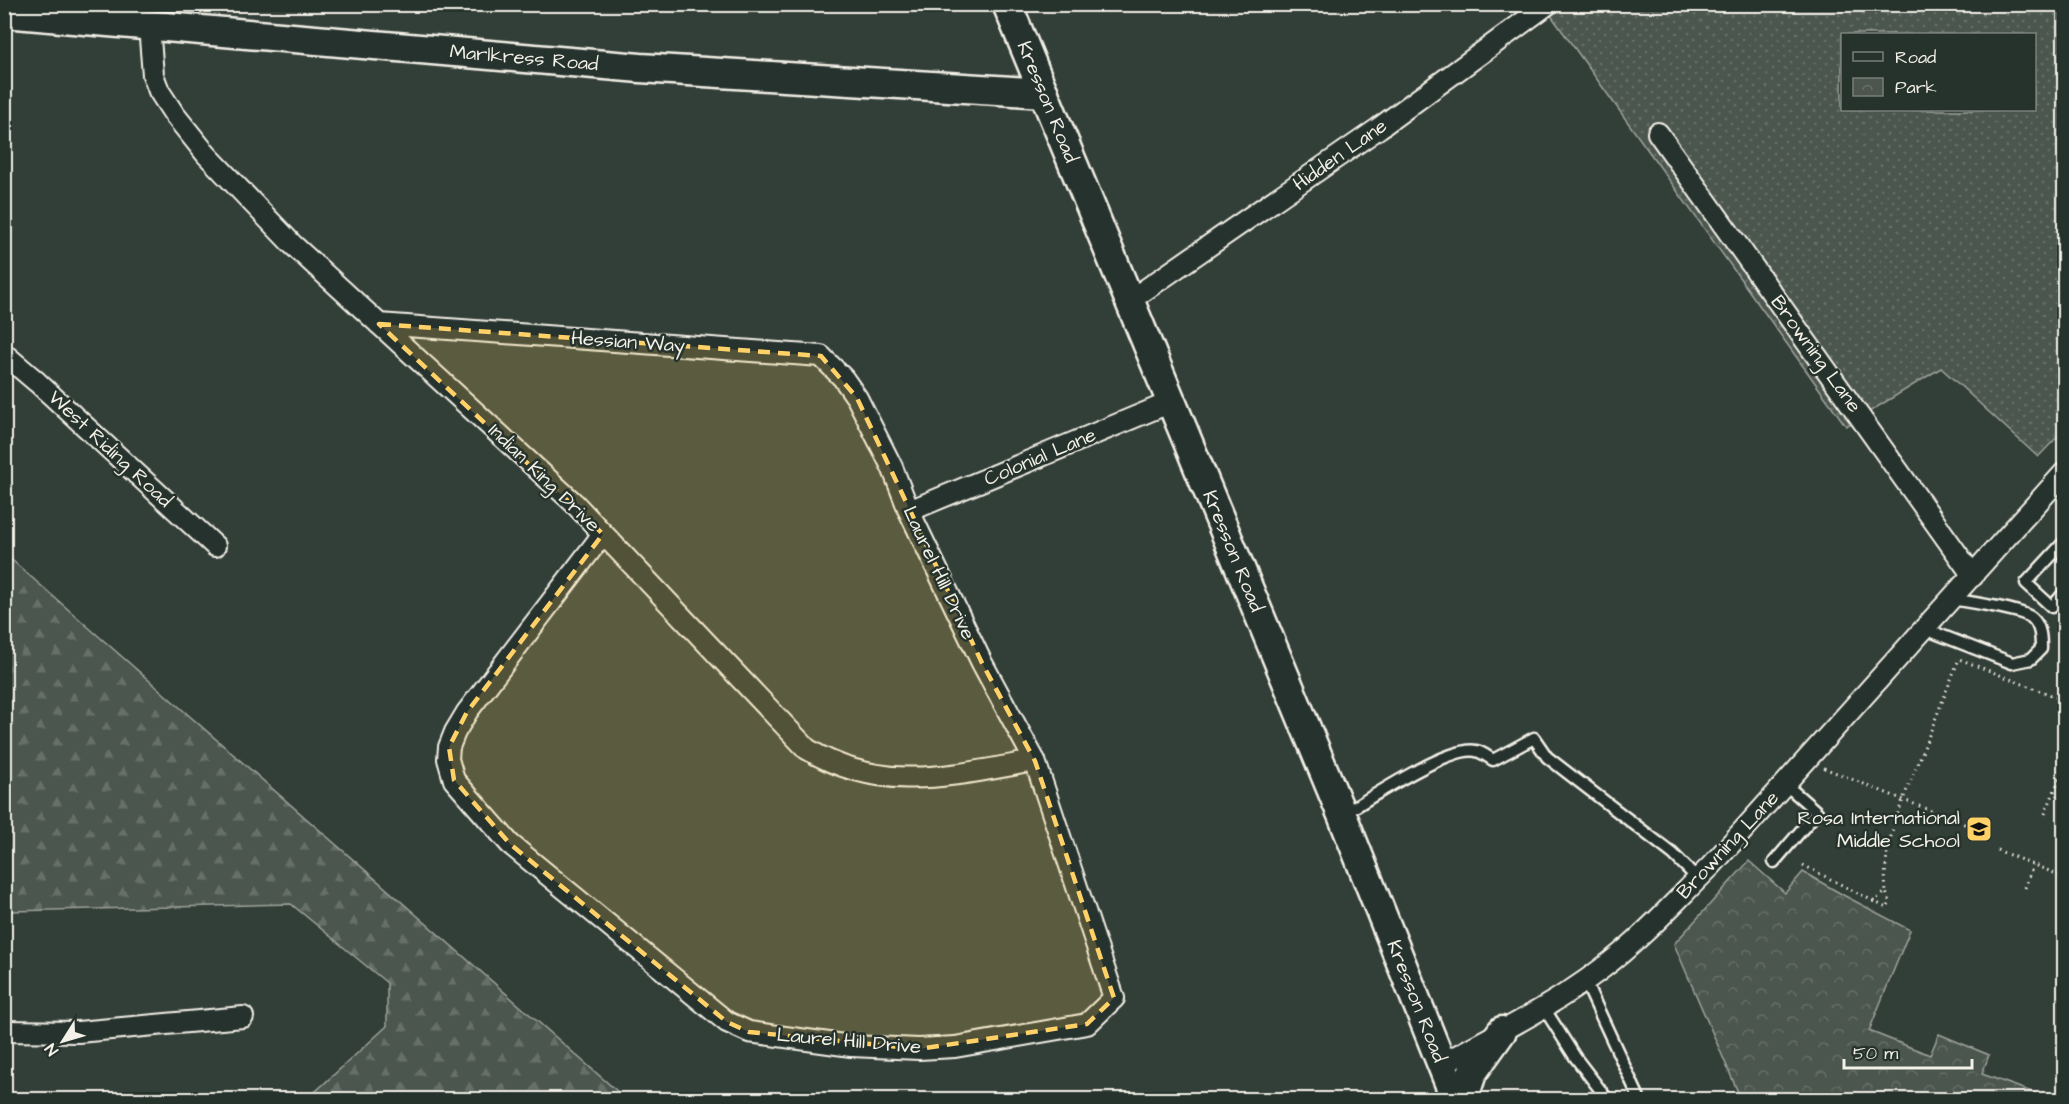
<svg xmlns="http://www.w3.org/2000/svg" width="2069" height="1104" viewBox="0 0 2069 1104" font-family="'Architects Daughter',sans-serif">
<defs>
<pattern id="grass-dots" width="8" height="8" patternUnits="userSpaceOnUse" patternTransform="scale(1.5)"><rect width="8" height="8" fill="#4c564f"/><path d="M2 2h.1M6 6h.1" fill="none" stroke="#666f68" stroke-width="1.8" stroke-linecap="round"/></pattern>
<pattern id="forest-firs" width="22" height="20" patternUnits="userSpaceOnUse" patternTransform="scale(1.5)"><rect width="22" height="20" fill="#4c564f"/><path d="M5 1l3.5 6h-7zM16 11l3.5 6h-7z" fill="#666f68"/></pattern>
<pattern id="park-crowns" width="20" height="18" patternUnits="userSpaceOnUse" patternTransform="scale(1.5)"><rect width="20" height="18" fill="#4c564f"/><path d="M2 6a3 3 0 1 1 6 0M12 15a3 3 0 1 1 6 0" fill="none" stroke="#666f68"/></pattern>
</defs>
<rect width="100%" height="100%" fill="#323e38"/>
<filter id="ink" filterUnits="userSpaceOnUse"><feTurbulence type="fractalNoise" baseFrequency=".0167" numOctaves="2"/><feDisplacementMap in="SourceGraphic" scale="12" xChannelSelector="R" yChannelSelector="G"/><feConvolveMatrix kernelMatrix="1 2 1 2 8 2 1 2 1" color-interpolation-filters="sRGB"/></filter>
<g filter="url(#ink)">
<!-- grass -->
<path fill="url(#grass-dots)" stroke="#a0a49c" stroke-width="1.5" fill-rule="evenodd" d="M1548,4L2064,5V430L2038,457L1941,368L1846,426L1545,7ZM1842,34H2034V110H1842Z"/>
<!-- forest -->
<polygon fill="url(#forest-firs)" stroke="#a0a49c" stroke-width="1.5" points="5,554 626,1099 313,1099 315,1092 387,1026 387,983 291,904 12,911 4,872"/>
<!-- park -->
<polygon fill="url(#park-crowns)" stroke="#a0a49c" stroke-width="1.5" points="1749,861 1785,893 1803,872 1845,896 1910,930 1869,1031 1930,1055 1939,1034 1989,1055 1982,1074 2051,1099 1741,1099 1674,944"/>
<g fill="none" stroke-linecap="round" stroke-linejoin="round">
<!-- lane casing -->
<g stroke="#f4f1e8" stroke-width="15">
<g id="lane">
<polyline points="2064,542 2026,583 2052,607 2064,593"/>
<path d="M1925,629L2012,663L2031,659L2041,649C2041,639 2041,626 2032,618C2021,609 1968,602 1952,599"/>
<path d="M1342,815C1367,800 1450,745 1476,751C1482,752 1488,757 1493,760L1534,738L1547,757L1673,854L1698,879"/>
<polyline points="1774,862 1817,812 1785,784"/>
<polyline points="1585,981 1640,1100"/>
<polyline points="1544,1008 1575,1057 1608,1100"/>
</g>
</g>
<!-- street casing -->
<g stroke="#f4f1e8" stroke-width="24">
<g id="street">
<path d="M149,26L153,75L159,91L174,114L206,154L292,244L574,503L807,749C882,795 954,775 1035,761"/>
<polyline points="1658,133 1973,576"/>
<polyline points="1129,301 1379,128 1548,4"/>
<polyline points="379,324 821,356 843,378 857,398 892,467 909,511 982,663 1035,761 1114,998 1087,1024 955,1047 919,1049 851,1046 749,1032 727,1022 510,844 454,780 448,759 449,747 455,732 467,712 603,534"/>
<polyline points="4,354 37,382 215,546"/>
<polyline points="909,511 1171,402"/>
<polyline points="4,1031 78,1032 243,1017"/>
<path d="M1442,1064C1496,1034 1551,1007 1600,970C1641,940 1675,901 1711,866L2064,473"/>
</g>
</g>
<!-- secondary casing -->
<g stroke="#f4f1e8" stroke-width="33">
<g id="secondary">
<path id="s1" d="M1007,4L1342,815L1456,1100"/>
<path id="s2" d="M4,13L640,68L1044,93"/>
<polyline points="1463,1100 1472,1073 1502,1031"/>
</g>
</g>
<!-- path -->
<g stroke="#f4f1e8" stroke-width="3" stroke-dasharray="1.5 4.5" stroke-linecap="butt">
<polyline points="1824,768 1974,828"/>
<polyline points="2045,814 2059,780 2064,779"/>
<polyline points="1997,850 2064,877"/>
<path d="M1803,865L1873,901L1886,892C1881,845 1903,800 1920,758C1933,725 1946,692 1959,659L2064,700"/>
<polyline points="2025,888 2033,865"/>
<polyline points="1873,901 1887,908 1890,903 1886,892"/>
</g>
<!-- lane -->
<use href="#lane" stroke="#26332d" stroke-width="10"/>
<!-- street -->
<use href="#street" stroke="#26332d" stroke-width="20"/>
<!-- secondary -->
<use href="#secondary" stroke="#26332d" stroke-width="28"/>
</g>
</g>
<!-- marked area -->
<path fill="#ffd166" fill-opacity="0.2" stroke="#ffd166" stroke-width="4.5" stroke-dasharray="12 8" stroke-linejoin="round" d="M379,324L821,356L857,398L982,663L1035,761L1114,998L1087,1024L919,1049L749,1032L727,1022L510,844L454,780L449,747L467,712L603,534Z"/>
<!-- icons -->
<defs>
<g id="school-square" transform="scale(1.35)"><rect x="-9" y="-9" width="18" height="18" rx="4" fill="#ffd166" stroke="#26332d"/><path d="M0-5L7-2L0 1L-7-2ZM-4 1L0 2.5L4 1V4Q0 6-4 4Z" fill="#111"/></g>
</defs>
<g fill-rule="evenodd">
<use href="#school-square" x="1979" y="829"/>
</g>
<g text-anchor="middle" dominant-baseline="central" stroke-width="5" stroke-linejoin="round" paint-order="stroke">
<!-- street labels -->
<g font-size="20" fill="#f4f1e8" stroke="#26332d">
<text stroke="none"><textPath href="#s2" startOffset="522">Marlkress Road</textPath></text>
<text stroke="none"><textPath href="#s1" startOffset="106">Kresson Road</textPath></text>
<text transform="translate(1340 155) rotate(-35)">Hidden Lane</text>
<text transform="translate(628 342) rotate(4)">Hessian Way</text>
<text transform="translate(1816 354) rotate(54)">Browning Lane</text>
<text transform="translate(110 449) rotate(43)">West Riding Road</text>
<text transform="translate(1040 457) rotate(-23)">Colonial Lane</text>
<text transform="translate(544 478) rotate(44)">Indian King Drive</text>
<text stroke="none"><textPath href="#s1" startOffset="592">Kresson Road</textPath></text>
<text transform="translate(939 573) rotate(65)">Laurel Hill Drive</text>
<text transform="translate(1728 845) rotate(-47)">Browning Lane</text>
<text stroke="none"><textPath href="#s1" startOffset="1078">Kresson Road</textPath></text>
<text transform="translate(849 1041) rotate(5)">Laurel Hill Drive</text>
</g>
<!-- poi labels -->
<g font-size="20" fill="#f4f1e8" stroke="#26332d" text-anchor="end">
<text x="1960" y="818">Rosa International<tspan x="1960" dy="23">Middle School</tspan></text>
</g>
</g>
<!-- margin -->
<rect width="2069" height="1104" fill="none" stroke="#26332d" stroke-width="24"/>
<rect x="12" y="12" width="2045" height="1080" fill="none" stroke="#f4f1e8" stroke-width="2" filter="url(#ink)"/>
<!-- legend -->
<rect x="1841" y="33" width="195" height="78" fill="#26332d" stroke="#787f78" stroke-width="1.5"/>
<rect x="1853" y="52" width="30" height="9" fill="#26332d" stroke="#787f78" stroke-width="1.5"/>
<text x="1895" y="63" font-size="18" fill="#f4f1e8">Road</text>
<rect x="1853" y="78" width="30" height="18" fill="url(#park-crowns)" stroke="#787f78" stroke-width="1.5"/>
<text x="1895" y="93" font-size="18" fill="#f4f1e8">Park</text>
<!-- north arrow -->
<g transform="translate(63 1041) rotate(233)" stroke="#26332d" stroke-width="4.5" paint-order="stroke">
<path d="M0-4.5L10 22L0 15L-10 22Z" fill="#f4f1e8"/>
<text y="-9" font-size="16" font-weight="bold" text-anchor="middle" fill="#f4f1e8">N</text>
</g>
<!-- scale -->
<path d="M1844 1059v9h128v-9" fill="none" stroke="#f4f1e8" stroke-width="3"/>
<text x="1853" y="1059" font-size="18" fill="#f4f1e8" stroke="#26332d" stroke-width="4.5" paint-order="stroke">50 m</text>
</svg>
